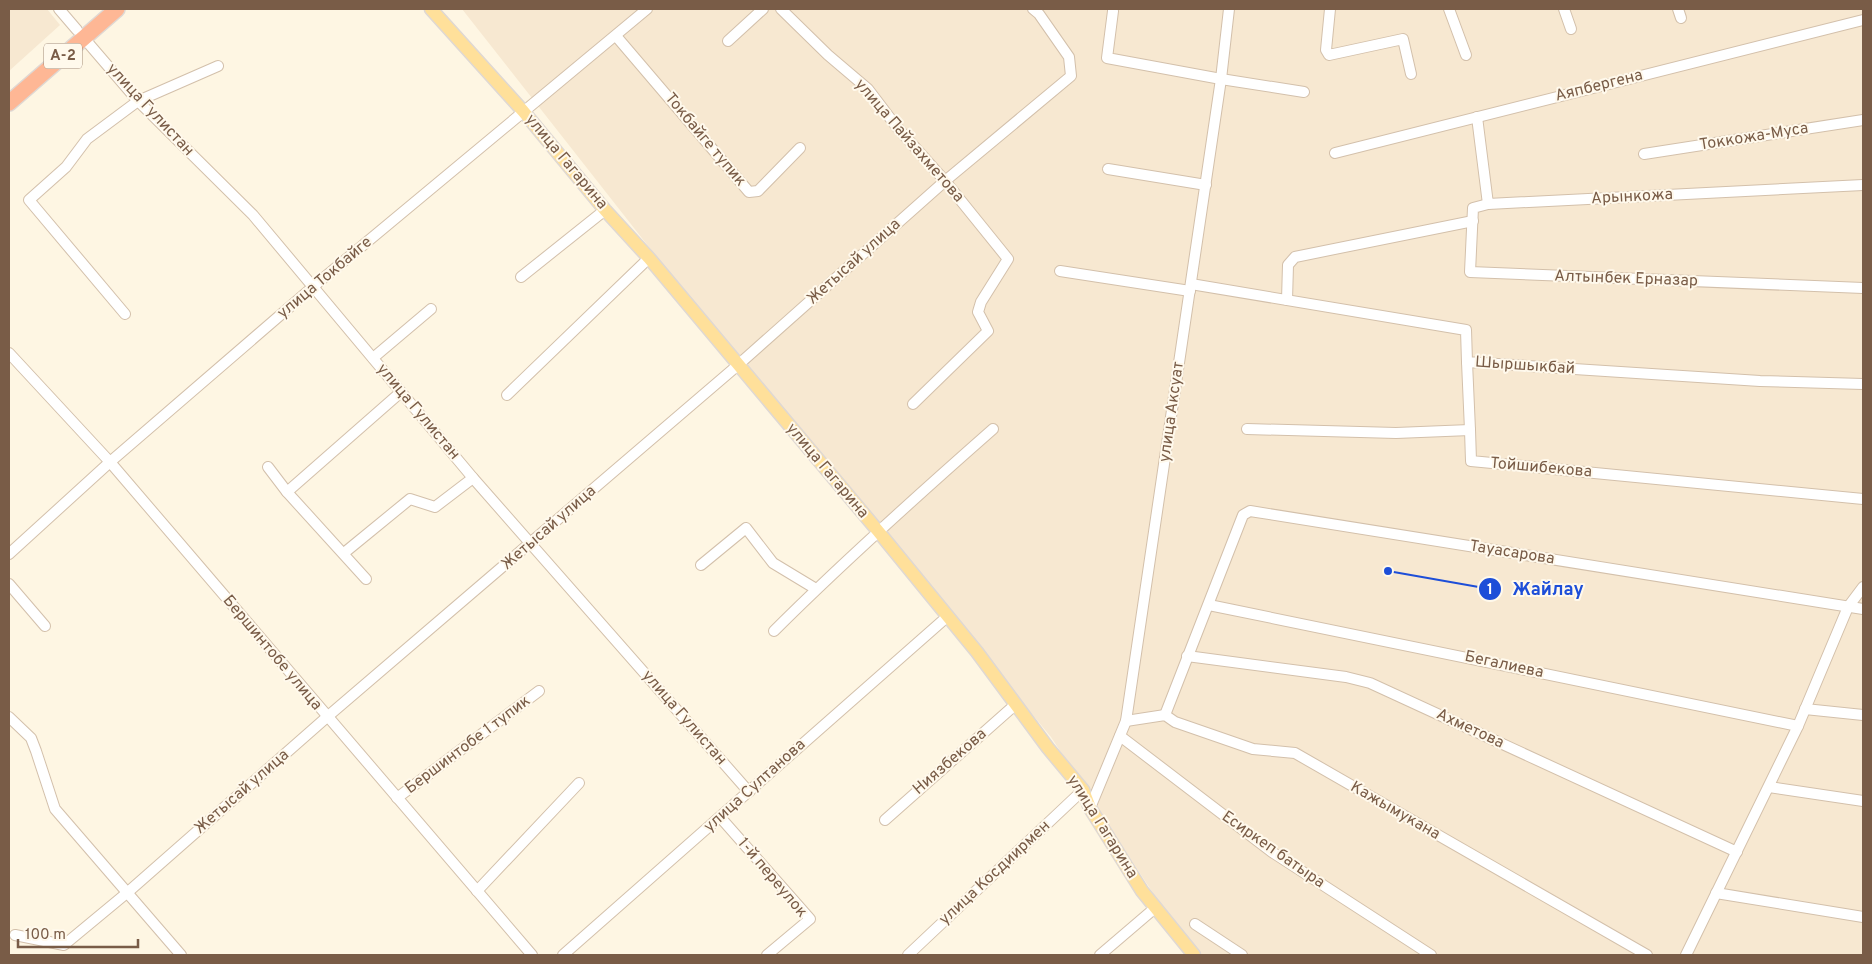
<svg xmlns="http://www.w3.org/2000/svg" width="1872" height="964" viewBox="0 0 1872 964" font-family="Overpass,sans-serif">
<rect width="100%" height="100%" fill="#fef6e3"/>
<!-- residential -->
<g fill="#f7e8d1">
<polygon points="9,9 47,9 60,25 9,71"/>
<polygon points="462,9 1863,9 1863,955 1201,955 1166,913 1051,737 775,403 773,405"/>
</g>
<g fill="none" stroke-linecap="round" stroke-linejoin="round">
<!-- minor casing -->
<g stroke="#d3c0ab" stroke-width="12">
<g id="minor">
<polyline points="59,9 77,30"/>
<polyline points="781,9 828,55 868,89 896,126 945,181 1008,259 981,302 978,312 988,331 913,404"/>
<polyline points="1330,9 1326,50 1329,55 1403,39 1411,74"/>
<polyline points="1449,9 1466,55"/>
<polyline points="1564,9 1571,29"/>
<polyline points="1678,9 1681,18"/>
<polyline points="1113,11 1107,58 1221,79 1304,92"/>
<polyline points="616,36 749,192 758,191 800,148"/>
<polyline points="83,37 138,101 253,215 473,478 749,792"/>
<polyline points="728,41 763,9"/>
<polyline points="1477,117 1488,204 1863,185"/>
<polyline points="1335,153 1863,20"/>
<polyline points="1644,154 1863,120"/>
<polyline points="1108,169 1206,185"/>
<polyline points="1488,204 1473,208 1470,272 1863,288"/>
<polyline points="1060,271 1190,291"/>
<polyline points="521,277 605,210"/>
<polyline points="1191,284 1466,330 1467,362 1760,381 1863,384"/>
<polyline points="1287,300 1288,265 1295,257 1473,221"/>
<polyline points="125,314 29,200 66,167 87,139 138,101 218,66"/>
<polyline points="9,353 110,462 532,955"/>
<polyline points="373,358 431,309"/>
<polyline points="1467,362 1470,430"/>
<polyline points="507,395 649,258"/>
<polyline points="1247,429 1396,433 1470,430 1471,461 1863,499"/>
<polyline points="268,467 287,492 366,579"/>
<polyline points="287,492 401,392"/>
<polyline points="344,553 410,499 435,507 473,478"/>
<polyline points="9,554 110,462 314,286 647,9"/>
<polyline points="701,565 746,528 773,563 816,589"/>
<polyline points="9,584 45,626"/>
<polyline points="1209,605 1798,726"/>
<path d="M774,631C844,561 918,495 993,429"/>
<polyline points="1187,656 1346,677 1370,683 1737,852"/>
<polyline points="1805,709 1863,715"/>
<polyline points="1165,715 1243,515 1250,511 1863,609"/>
<polyline points="9,717 31,738 36,751 55,809 181,955"/>
<polyline points="1126,721 1165,715 1175,722 1253,749 1295,753 1647,955"/>
<polyline points="1120,736 1272,852 1431,955"/>
<polyline points="1769,787 1863,801"/>
<polyline points="397,798 539,691"/>
<polyline points="1090,808 1126,721 1221,79 1229,9"/>
<polyline points="720,817 810,919 767,955"/>
<polyline points="885,820 1016,704"/>
<polyline points="477,891 579,783"/>
<polyline points="1716,893 1863,917"/>
<polyline points="1195,924 1242,955"/>
<polyline points="15,935 64,945 128,892 327,717 738,365 945,181 1071,76 1069,57 1039,14 1033,9"/>
<polyline points="563,955 948,616"/>
<polyline points="908,955 1083,790"/>
<polyline points="1100,955 1155,908"/>
<polyline points="1686,955 1798,726 1848,607 1863,587"/>
</g>
</g>
<!-- major casing -->
<g stroke="#dfd8d3" stroke-width="15">
<polyline id="major" points="431,9 523,111 605,210 649,258 878,531 977,652 1048,748 1083,790 1090,808 1142,891 1194,955"/>
</g>
<!-- highway casing -->
<g stroke="#dfd8d3" stroke-width="18">
<polyline id="highway" points="9,103 117,9"/>
</g>
<!-- minor -->
<use href="#minor" stroke="#fff" stroke-width="10"/>
<!-- major -->
<use href="#major" stroke="#ffe09a" stroke-width="12"/>
<!-- highway -->
<use href="#highway" stroke="#feb795" stroke-width="15"/>
</g>
<g text-anchor="middle" dominant-baseline="central" stroke-width="4" stroke-linejoin="round" paint-order="stroke">
<!-- shield labels -->
<rect fill="#fff9ec" stroke="#a18b78" stroke-width="1" x="44" y="43.5" width="38" height="25" rx="4"/>
<g font-size="15" font-weight="bold" fill="#795c47">
<text x="63" y="56">A-2</text>
</g>
<!-- street labels -->
<g font-size="16" fill="#795c47" stroke="#fff9ec">
<text transform="translate(1599 86) rotate(-14)">Аяпбергена</text>
<text transform="translate(150 110) rotate(47)">улица Гулистан</text>
<text transform="translate(1754 137) rotate(-9)">Токкожа-Муса</text>
<text transform="translate(705 140) rotate(50)">Токбайге тупик</text>
<text transform="translate(909 141) rotate(49)">улица Пайзахметова</text>
<text transform="translate(566 162) rotate(50)">улица Гагарина</text>
<text transform="translate(1632 197) rotate(-3)">Арынкожа</text>
<text transform="translate(854 262) rotate(-42)">Жетысай улица</text>
<text transform="translate(325 278) rotate(-40)">улица Токбайге</text>
<text transform="translate(1626 279) rotate(2)">Алтынбек Ерназар</text>
<text transform="translate(1525 366) rotate(4)">Шыршыкбай</text>
<text transform="translate(418 412) rotate(50)">улица Гулистан</text>
<text transform="translate(1172 412) rotate(-82)">улица Аксуат</text>
<text transform="translate(1541 468) rotate(5)">Тойшибекова</text>
<text transform="translate(827 471) rotate(50)">улица Гагарина</text>
<text transform="translate(549 528) rotate(-41)">Жетысай улица</text>
<text transform="translate(1512 553) rotate(9)">Тауасарова</text>
<text transform="translate(272 653) rotate(50)">Бершинтобе улица</text>
<text transform="translate(1504 665) rotate(12)">Бегалиева</text>
<text transform="translate(684 718) rotate(49)">улица Гулистан</text>
<text transform="translate(1470 729) rotate(25)">Ахметова</text>
<text transform="translate(468 745) rotate(-37)">Бершинтобе 1 тупик</text>
<text transform="translate(950 762) rotate(-41)">Ниязбекова</text>
<text transform="translate(755 786) rotate(-42)">улица Султанова</text>
<text transform="translate(242 792) rotate(-41)">Жетысай улица</text>
<text transform="translate(1395 811) rotate(30)">Кажымукана</text>
<text transform="translate(1102 827) rotate(58)">улица Гагарина</text>
<text transform="translate(1273 850) rotate(35)">Есиркеп батыра</text>
<text transform="translate(995 873) rotate(-43)">улица Косдиирмен</text>
<text transform="translate(772 878) rotate(50)">1-й переулок</text>
</g>
</g>
<!-- callouts -->
<path fill="none" stroke="#1d4ed8" stroke-width="2" d="M1388 571L1490 589"/>
<g fill="#1d4ed8" stroke="#fff9ec" stroke-width="2">
<circle cx="1388" cy="571" r="5"/>
<circle cx="1490" cy="589" r="12"/>
</g>
<g font-size="15" text-anchor="middle" font-weight="bold" fill="#fff">
<text x="1490" y="594">1</text>
</g>
<g font-size="18" text-anchor="middle" font-weight="bold" fill="#1d4ed8" stroke="#fff9ec" stroke-width="4" stroke-linejoin="round" paint-order="stroke">
<text x="1548" y="595">Жайлау</text>
</g>
<!-- border -->
<rect width="1872" height="964" fill="none" stroke="#795c47" stroke-width="20"/>
<!-- scale -->
<path d="M18 939v8h120v-8" fill="none" stroke="#795c47" stroke-width="2.5"/>
<text x="25" y="939" font-size="15" fill="#795c47" stroke="#fff9ec" stroke-width="4" paint-order="stroke">100 m</text>
</svg>
